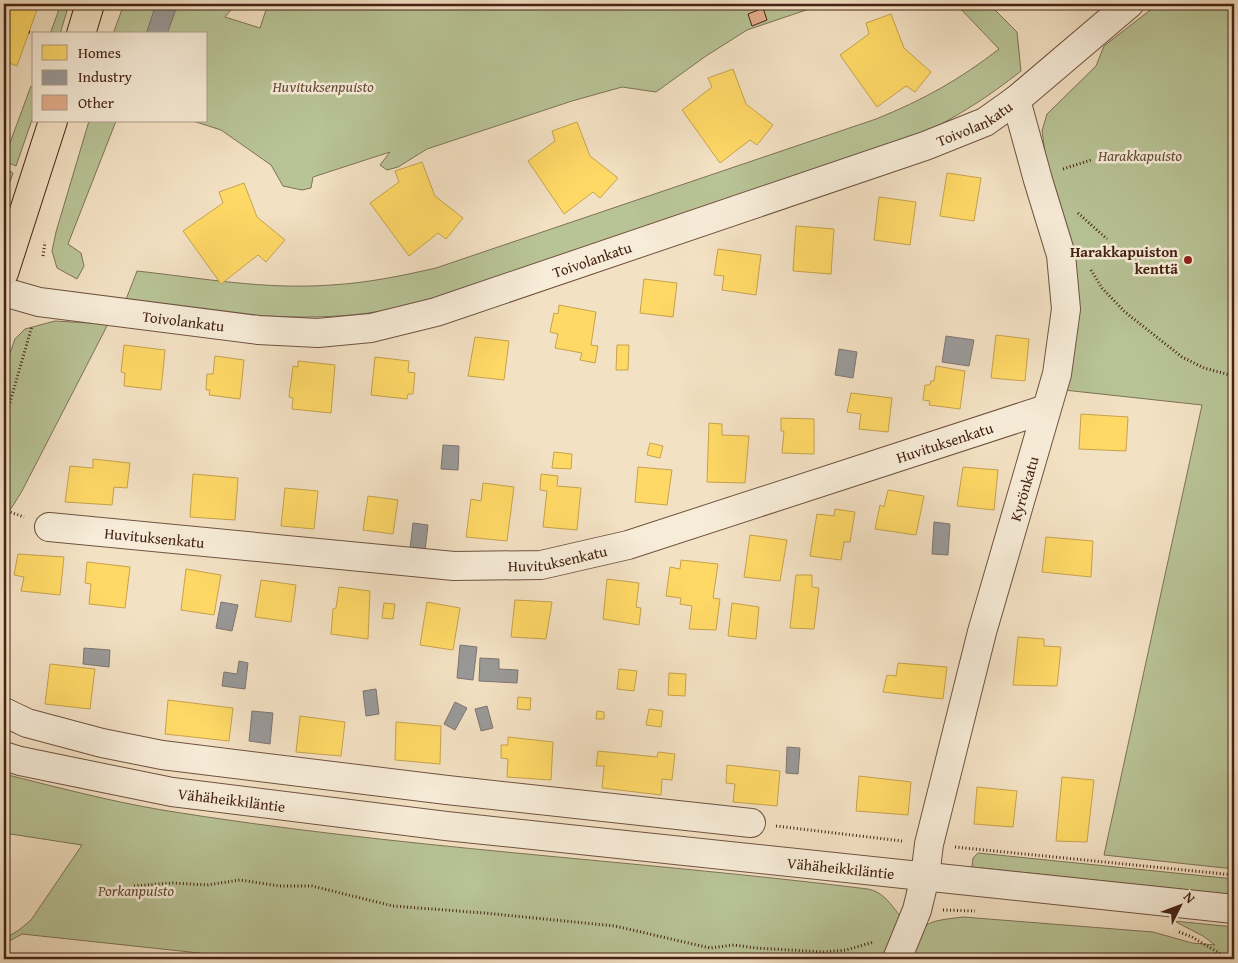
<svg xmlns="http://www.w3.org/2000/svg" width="1238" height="963" viewBox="0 0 1238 963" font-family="'Gentium Book Plus',serif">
<rect width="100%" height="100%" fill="#f3e1c3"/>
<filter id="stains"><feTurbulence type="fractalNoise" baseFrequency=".004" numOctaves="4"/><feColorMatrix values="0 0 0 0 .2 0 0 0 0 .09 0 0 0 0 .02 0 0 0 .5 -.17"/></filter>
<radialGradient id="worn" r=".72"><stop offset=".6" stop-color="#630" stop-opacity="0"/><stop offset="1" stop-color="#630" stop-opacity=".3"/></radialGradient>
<!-- green -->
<g fill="#b8c396" stroke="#7e7255">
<polygon points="61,4 69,4 60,34 50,34"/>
<polygon points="124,4 180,4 199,10 206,4 236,4 225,17 260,28 268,4 824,4 747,30 706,56 656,92 622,87 572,101 427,149 398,167 387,170 380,165 390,152 313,177 311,188 302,190 283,186 271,165 221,130 193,121 206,121 206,34 113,34"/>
<path d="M956,4H989L1017,32L1021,71C988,97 960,115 922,134C813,171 705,209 596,246C520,273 442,304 361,314C283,323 203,310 125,302L137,271C201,278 266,290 331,285C367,283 401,276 436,268L876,119C923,100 959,80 999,49Z"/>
<polygon points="1158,4 1234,4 1234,869 1104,855 1202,405 1064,390 1040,153 1045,152 1042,131 1047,114 1096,66 1104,46"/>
<polygon points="31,86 34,87 34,114 16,166 4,161 4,159"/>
<polygon points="89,121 116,121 68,244 81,253 84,266 77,279 57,268 52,251 56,232"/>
<polygon points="4,168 13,173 4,199"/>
<polygon points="55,321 108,324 22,491 4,520 4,370 15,339 25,329"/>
<path d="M4,774C56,787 109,801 162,810C396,848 633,860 868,889C884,892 891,905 901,917L890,959H255L22,934L4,944V939L19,930L31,920L82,845L4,833Z"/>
<polygon points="978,853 1234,879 1234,895 972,867 973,858"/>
<path d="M963,917L1153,932L1192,943L1215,945L1203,936L1174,921L1234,927V959H909C924,921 922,922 963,917Z"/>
</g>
<!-- homes -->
<g fill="#ffd966" stroke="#c7a24d">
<polygon points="4,4 39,4 17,66 4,61"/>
<polygon points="891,14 904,48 931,72 915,92 906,86 877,107 840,55 869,34 866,23"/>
<polygon points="733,69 746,104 773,125 757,145 750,140 720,163 682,110 712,87 708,78"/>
<polygon points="577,122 590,156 618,178 600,198 593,192 564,214 528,161 555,141 552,131"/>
<polygon points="422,162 435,196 463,218 446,239 438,233 409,256 370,203 399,182 395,171"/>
<polygon points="947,173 981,178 974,221 940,216"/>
<polygon points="244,183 257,217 285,240 266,262 258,255 221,284 183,231 223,203 219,192"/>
<polygon points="879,197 916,202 910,245 874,240"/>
<polygon points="796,226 834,229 831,274 793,271"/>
<polygon points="718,249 761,255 756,295 722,290 724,276 714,275"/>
<polygon points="644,279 677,283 673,317 640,313"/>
<polygon points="559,305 596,312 591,345 598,346 595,363 580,360 582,353 555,348 558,334 550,332 554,313 558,314"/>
<polygon points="996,335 1029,339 1025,381 991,378"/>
<polygon points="475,337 509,341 504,380 468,376"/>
<polygon points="124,345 165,350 161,390 124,386 125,373 121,372"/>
<polygon points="617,345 629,345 628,370 616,370"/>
<polygon points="215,356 244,360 240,399 209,395 210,390 206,390 207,374 213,374"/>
<polygon points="375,357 409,361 408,372 415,373 413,394 408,394 407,399 371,395"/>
<polygon points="298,361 335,365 331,413 292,409 293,398 289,397 293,366 298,367"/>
<polygon points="936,366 965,371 960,409 929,405 930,401 923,400 925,385 930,385 931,381 934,381"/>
<polygon points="851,393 892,398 888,432 859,429 861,414 847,412"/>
<polygon points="1081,414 1128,417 1126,451 1079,449"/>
<polygon points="781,418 814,419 814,454 782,453 784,431 781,431"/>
<polygon points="709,423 722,424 722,435 749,436 745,483 707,482"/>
<polygon points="650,443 663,446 660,458 647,455"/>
<polygon points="554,452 572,454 571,469 552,468"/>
<polygon points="93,459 130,463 127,488 114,487 112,505 65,502 70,466 93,468"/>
<polygon points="638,467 672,470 667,505 635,502"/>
<polygon points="963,467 998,470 994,510 957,506"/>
<polygon points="193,474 238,478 235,520 190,517"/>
<polygon points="541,474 558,476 557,486 581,488 577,530 543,527 547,491 540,490"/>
<polygon points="483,483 514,487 507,541 466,537 471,499 481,501"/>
<polygon points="285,488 318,491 314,529 281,526"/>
<polygon points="888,490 924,496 916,535 875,529 880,505 884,507"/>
<polygon points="368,496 398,500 393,534 363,530"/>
<polygon points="835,509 855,512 850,542 844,542 841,560 810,556 817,514 834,516"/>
<polygon points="750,535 787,540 780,581 744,577"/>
<polygon points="1046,537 1093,541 1091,577 1042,572"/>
<polygon points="18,554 64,557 60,595 21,591 24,577 14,575"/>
<polygon points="681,560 718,564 713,598 720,599 716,630 689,629 692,606 680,604 681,598 666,596 670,567 680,569"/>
<polygon points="87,562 130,567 125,608 89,604 91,584 85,583"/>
<polygon points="186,569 221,575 214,615 181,610"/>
<polygon points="796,575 812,575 812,587 819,588 814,629 790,628"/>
<polygon points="607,579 639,583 636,607 641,608 639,625 603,619"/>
<polygon points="261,580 296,585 291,622 255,617"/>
<polygon points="339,587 370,591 368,639 331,634 333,609 336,608"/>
<polygon points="515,600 552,602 546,639 511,637"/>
<polygon points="427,602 460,608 453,650 420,645"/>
<polygon points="384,603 395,604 393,619 382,618"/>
<polygon points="732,603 759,607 756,639 728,636"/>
<polygon points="1018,637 1044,639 1044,646 1061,647 1057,686 1013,685"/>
<polygon points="898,663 947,667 943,699 883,692 887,675 896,676"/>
<polygon points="50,664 95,669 90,709 45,704"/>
<polygon points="619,669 637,671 634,691 617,689"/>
<polygon points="669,673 686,674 685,696 668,695"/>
<polygon points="518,697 531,698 530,710 517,709"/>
<polygon points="168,700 233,708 229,741 165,734"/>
<polygon points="649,709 663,711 661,727 646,725"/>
<polygon points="597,711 604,712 604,719 596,719"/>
<polygon points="300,716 345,722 341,756 296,752"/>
<polygon points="396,722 441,726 440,764 395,760"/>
<polygon points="508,737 553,742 551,780 507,777 508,759 501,758 501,745 508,745"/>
<polygon points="598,751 657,757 658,752 675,754 672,780 662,779 661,795 602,788 604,766 596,766"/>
<polygon points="727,765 780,771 777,806 733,802 735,784 726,783"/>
<polygon points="859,776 911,782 908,815 856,811"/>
<polygon points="1062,777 1094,780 1087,842 1056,841"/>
<polygon points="977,787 1017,791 1013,827 974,824"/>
</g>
<!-- industry -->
<g fill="#999" stroke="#807571">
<polygon points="156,4 171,4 177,6 167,34 146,34"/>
<polygon points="946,336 974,340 969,366 942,362"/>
<polygon points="839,349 857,352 853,378 835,375"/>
<polygon points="443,445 459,446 458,470 441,469"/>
<polygon points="934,522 950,524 948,555 932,554"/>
<polygon points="413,523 428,525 425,551 410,549"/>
<polygon points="221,602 238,605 232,631 216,628"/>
<polygon points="460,645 477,647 473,680 457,678"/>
<polygon points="84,648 110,650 109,667 83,664"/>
<polygon points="480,658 499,659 499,669 518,670 517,683 479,681"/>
<polygon points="239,661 248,663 245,689 222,686 224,672 237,674"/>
<polygon points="376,689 379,714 366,716 363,691"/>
<polygon points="455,702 467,708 455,730 444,724"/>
<polygon points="487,706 493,728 481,731 475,709"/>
<polygon points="252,711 273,713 270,744 249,741"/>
<polygon points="787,747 800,748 798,774 786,773"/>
</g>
<!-- building -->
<polygon fill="#e4ad8d" stroke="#452214" points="763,8 767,20 752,26 748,14"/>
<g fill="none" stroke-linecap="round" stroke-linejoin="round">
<!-- minor casing -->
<g stroke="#705240" stroke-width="30">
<g id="minor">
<path id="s1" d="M4,292L39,302L258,330L318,333L371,328L436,312L925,146L985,122L1016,100L1129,4"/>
<path id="s2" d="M49,527L454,566L541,565L628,545L1046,409"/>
<polyline points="4,712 27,723 102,743 162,755 447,790 751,823"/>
<path id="s3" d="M4,756L20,761L172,792L446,826L1234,909"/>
<path id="s4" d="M897,959L917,910L925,877L929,844L982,632L1057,374L1066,309L1061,255L1038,180L1016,100"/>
</g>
</g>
<!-- major casing -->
<g stroke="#452214" stroke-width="30">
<g id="major">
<polyline points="81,34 90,4"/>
<polyline points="4,273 53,121"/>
</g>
</g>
<!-- path -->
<g stroke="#452214" stroke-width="3" stroke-dasharray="1 2.5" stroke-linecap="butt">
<polyline points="29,32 35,34"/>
<polyline points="1063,169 1091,160"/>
<polyline points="1078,213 1107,239"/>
<polyline points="43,256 45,242"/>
<polyline points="1091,270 1102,288 1125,312 1182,357 1204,368 1234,376"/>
<polyline points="4,423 32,326"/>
<polyline points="4,510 24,517"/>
<polyline points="776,826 902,841"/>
<polyline points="955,847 1234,875"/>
<polyline points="134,886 173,883 207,885 240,880 280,886 312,886 393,906 484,913 615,926 710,948 734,945 756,948 824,952 846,950 874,942"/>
<polyline points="943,910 975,911"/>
<polyline points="1179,932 1192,937 1229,959"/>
</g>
<!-- minor -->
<use href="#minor" stroke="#f7ecd8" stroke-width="28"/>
<!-- major -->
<use href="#major" stroke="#f3e1c3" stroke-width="28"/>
</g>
<!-- markers -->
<circle fill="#8f2418" stroke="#f7ecd8" stroke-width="2" cx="1188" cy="260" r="5"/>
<g text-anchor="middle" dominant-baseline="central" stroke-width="5" stroke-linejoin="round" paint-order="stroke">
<!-- park labels -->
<g font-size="15" font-style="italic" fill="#624a34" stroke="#f7ecd8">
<text x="323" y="86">Huvituksenpuisto</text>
<text x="1140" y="155">Harakkapuisto</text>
<text x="136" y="890">Porkanpuisto</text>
</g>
<!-- street labels -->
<g font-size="15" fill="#452214" stroke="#f7ecd8">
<text stroke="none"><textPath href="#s1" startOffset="1008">Toivolankatu</textPath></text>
<text stroke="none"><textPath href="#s1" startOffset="602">Toivolankatu</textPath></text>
<text stroke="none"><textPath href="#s1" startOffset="182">Toivolankatu</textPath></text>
<text stroke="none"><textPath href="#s2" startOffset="916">Huvituksenkatu</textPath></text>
<text stroke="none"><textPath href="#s4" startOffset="488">Kyrönkatu</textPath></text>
<text stroke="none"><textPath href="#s2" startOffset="106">Huvituksenkatu</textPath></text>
<text stroke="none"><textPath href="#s2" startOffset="511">Huvituksenkatu</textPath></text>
<text stroke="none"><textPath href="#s3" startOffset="232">Vähäheikkiläntie</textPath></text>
<text stroke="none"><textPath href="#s3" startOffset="845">Vähäheikkiläntie</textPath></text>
</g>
<!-- poi labels -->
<g font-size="15" font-weight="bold" fill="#452214" stroke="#f7ecd8" text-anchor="end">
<text x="1178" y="251">Harakkapuiston<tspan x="1178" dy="17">kenttä</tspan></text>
</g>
</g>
<!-- margin -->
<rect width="1238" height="963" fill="none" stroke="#f3e1c3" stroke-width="20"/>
<rect x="5" y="5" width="1228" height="953" fill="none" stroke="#452214" stroke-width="2.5"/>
<rect x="10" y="10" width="1218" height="943" fill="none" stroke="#452214"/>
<!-- legend -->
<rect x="32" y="32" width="175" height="90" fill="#f7ecd8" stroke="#b09b8a"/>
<rect x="42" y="45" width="25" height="15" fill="#ffd966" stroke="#b09b8a"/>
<text x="78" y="58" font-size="15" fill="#452214">Homes</text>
<rect x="42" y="70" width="25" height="15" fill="#999999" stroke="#b09b8a"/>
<text x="78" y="82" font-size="15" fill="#452214">Industry</text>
<rect x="42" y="95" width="25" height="15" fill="#e4ad8d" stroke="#b09b8a"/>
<text x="78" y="108" font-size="15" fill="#452214">Other</text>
<!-- north arrow -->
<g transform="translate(1180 906) rotate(48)" stroke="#f7ecd8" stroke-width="4" paint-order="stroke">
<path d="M0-4L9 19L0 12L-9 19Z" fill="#452214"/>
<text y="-8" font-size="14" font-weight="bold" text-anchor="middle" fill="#452214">N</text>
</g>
<rect width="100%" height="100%" filter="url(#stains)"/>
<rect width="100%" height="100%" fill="url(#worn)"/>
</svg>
